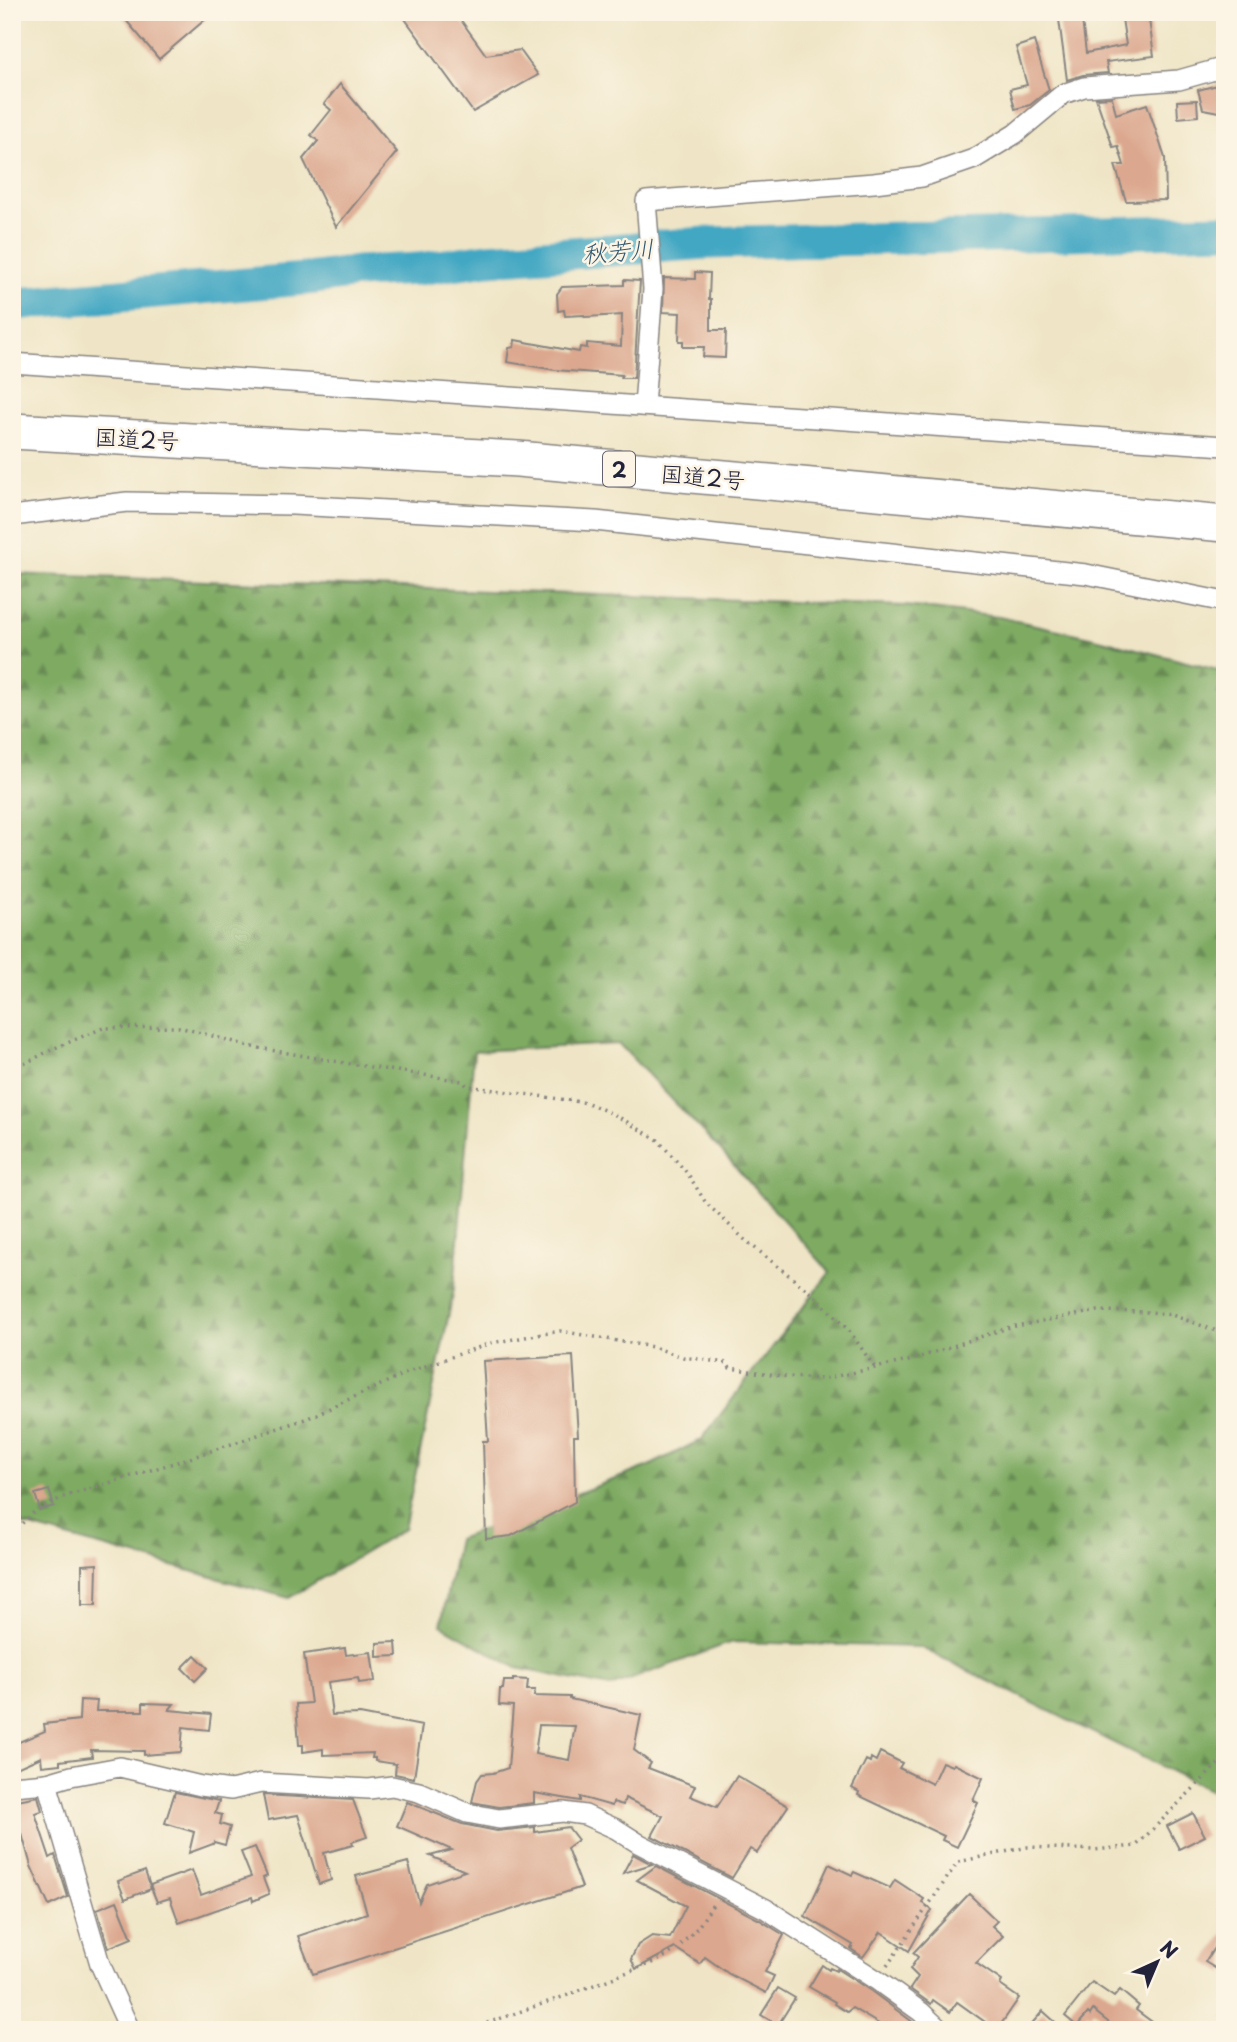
<svg xmlns="http://www.w3.org/2000/svg" width="1237" height="2042" viewBox="0 0 1237 2042" font-family="'Playpen Sans','Klee One',sans-serif">
<defs>
<pattern id="forest-firs" width="22" height="20" patternUnits="userSpaceOnUse" patternTransform="scale(1.75)"><rect width="22" height="20" fill="#7eaa62"/><path d="M5 1l3.5 6h-7zM16 11l3.5 6h-7z" fill="#678a52"/></pattern>
</defs>
<rect width="100%" height="100%" fill="#fcf5e5"/>
<filter id="ink" filterUnits="userSpaceOnUse"><feTurbulence type="fractalNoise" baseFrequency=".0143" numOctaves="2"/><feDisplacementMap in="SourceGraphic" scale="14" xChannelSelector="R" yChannelSelector="G"/><feConvolveMatrix kernelMatrix="1 2 1 2 8 2 1 2 1" color-interpolation-filters="sRGB"/></filter>
<filter id="wash" filterUnits="userSpaceOnUse"><feTurbulence type="fractalNoise" baseFrequency=".00686" numOctaves="4" result="noise"/><feDisplacementMap in="SourceGraphic" scale="28" xChannelSelector="R" yChannelSelector="G"/><feGaussianBlur stdDeviation="1.57" result="paint"/><feColorMatrix in="noise" values="0 0 0 0 0 0 0 0 0 0 0 0 0 0 0 0 0 1.4 0 .05"/><feComposite in="paint" operator="in"/></filter>
<g filter="url(#wash)">
<rect width="100%" height="100%" fill="#efe5c6"/>
<!-- forest -->
<polygon fill="url(#forest-firs)" stroke="#50664e" stroke-width="2" points="12,574 906,606 999,617 1091,637 1225,672 1225,1798 920,1647 732,1642 610,1687 517,1668 441,1625 458,1539 647,1467 701,1440 830,1272 722,1152 619,1044 474,1051 454,1289 404,1529 289,1598 12,1522"/>
<g fill="none" stroke-linecap="round" stroke-linejoin="round">
<!-- river -->
<polyline stroke="#43a7c3" stroke-width="33" points="12,303 30,303 315,278 357,272 418,269 488,259 706,243 1225,230"/>
</g>
<g id="blocks">
<!-- building -->
<g fill="#dba78e" fill-rule="evenodd">
<polygon points="119,12 214,12 159,59"/>
<polygon points="400,12 455,12 486,55 520,50 538,75 473,112"/>
<polygon points="1058,12 1081,12 1086,53 1126,45 1121,12 1148,12 1154,56 1106,62 1108,73 1083,75 1067,80"/>
<polygon points="1034,41 1049,90 1030,105 1015,109 1010,89 1027,85 1016,47"/>
<polygon points="1225,83 1225,113 1203,109 1198,90"/>
<polygon points="340,84 397,152 336,227 303,159 318,141 311,135 331,110 324,104"/>
<polygon points="1112,97 1116,114 1147,104 1165,158 1166,200 1126,201 1115,165 1124,165 1118,146 1113,147 1096,98"/>
<polygon points="1197,100 1198,116 1178,118 1177,101"/>
<polygon points="695,272 710,273 709,299 711,299 711,330 726,330 725,358 703,357 704,347 683,347 683,341 679,341 680,313 663,312 664,278 695,279"/>
<polygon points="624,280 640,281 634,378 621,378 622,375 555,370 507,362 509,348 514,347 515,340 579,352 580,347 587,348 587,343 621,346 622,315 585,317 584,315 565,316 564,310 558,311 557,294 562,287 624,285"/>
<polygon points="573,1356 578,1436 574,1436 575,1502 511,1536 486,1539 483,1441 488,1441 483,1361"/>
<polygon points="49,1490 54,1506 40,1510 35,1494"/>
<polygon points="97,1564 96,1605 82,1605 82,1565"/>
<polygon points="396,1642 397,1656 377,1657 377,1643"/>
<polygon points="345,1648 346,1655 371,1652 375,1681 359,1683 358,1678 328,1682 332,1715 360,1714 422,1726 414,1778 395,1774 396,1764 375,1761 375,1758 372,1758 373,1753 323,1755 323,1749 303,1752 303,1745 299,1745 296,1704 311,1703 304,1654"/>
<polygon points="195,1655 208,1668 195,1681 182,1668"/>
<path d="M513,1679L528,1680L527,1690H535L534,1696L570,1697V1699L641,1715L634,1750L651,1763L648,1768L695,1786L690,1796L717,1807L737,1776L788,1806L757,1853L750,1849L732,1878L652,1836L663,1816L625,1798L623,1805L613,1802L612,1806L580,1797V1801L534,1793V1803L499,1807L472,1802L477,1781L482,1774L493,1773L508,1768L513,1706L499,1705L500,1689H503L504,1681H513ZM539,1725L575,1726L569,1760L535,1754Z"/>
<polygon points="80,1700 97,1701 96,1711 143,1711 143,1703 174,1704 169,1710 211,1714 209,1730 183,1727 181,1752 144,1755 144,1751 91,1750 92,1757 60,1761 60,1764 42,1766 41,1757 12,1770 12,1745 45,1731 44,1724 79,1720"/>
<polygon points="880,1752 902,1763 899,1768 932,1784 942,1762 952,1766 954,1764 983,1778 973,1800 978,1803 957,1847 942,1840 944,1836 858,1795 859,1792 852,1788 866,1760 870,1762 871,1758 876,1761"/>
<polygon points="175,1792 219,1801 215,1813 222,1815 220,1824 230,1827 225,1845 214,1842 213,1844 189,1853 194,1832 165,1823"/>
<polygon points="263,1795 353,1800 367,1837 352,1842 353,1845 324,1853 331,1880 319,1884 298,1815 268,1820"/>
<polygon points="38,1796 42,1811 35,1813 50,1858 55,1855 68,1897 49,1906 31,1866 22,1834 12,1837 12,1801"/>
<polygon points="407,1802 462,1824 497,1831 535,1827 535,1832 568,1827 578,1840 567,1848 582,1887 313,1974 298,1936 367,1913 356,1876 408,1862 419,1902 427,1884 465,1871 430,1856 452,1850 397,1826"/>
<polygon points="1193,1813 1205,1836 1179,1849 1167,1826"/>
<polygon points="255,1847 267,1876 263,1878 269,1894 253,1901 252,1897 179,1923 170,1898 157,1902 150,1885 192,1870 201,1895 251,1877 241,1852"/>
<polygon points="633,1854 652,1864 623,1873"/>
<polygon points="829,1864 852,1875 854,1872 890,1888 895,1880 924,1899 922,1902 932,1910 909,1951 881,1932 863,1957 851,1949 853,1945 805,1916"/>
<polygon points="656,1866 760,1920 784,1935 765,1972 774,1976 766,1993 729,1974 705,1957 700,1964 675,1948 636,1969 631,1959 638,1945 652,1936 670,1938 686,1906 637,1880"/>
<polygon points="145,1871 151,1889 125,1899 118,1881"/>
<polygon points="969,1894 997,1921 992,1926 1003,1936 976,1963 1002,1981 1000,1985 1019,1998 997,2030 991,2030 983,2024 985,2022 957,2002 950,2012 933,2000 931,2004 910,1989 918,1977 910,1969 918,1957 913,1953"/>
<polygon points="117,1901 132,1938 108,1948 97,1909"/>
<polygon points="1225,1931 1225,1974 1205,1962"/>
<polygon points="822,1965 829,1970 830,1968 836,1971 837,1969 871,1991 918,2026 911,2022 907,2030 889,2030 852,2008 847,2012 834,2004 835,2002 809,1987"/>
<polygon points="1092,1982 1114,1997 1120,1990 1139,2006 1136,2010 1163,2030 1118,2030 1093,2010 1090,2015 1088,2013 1077,2026 1065,2016"/>
<polygon points="778,1988 795,1998 778,2025 761,2015"/>
<polygon points="1043,2011 1064,2030 1026,2030"/>
</g>
</g>
</g>
<g filter="url(#ink)">
<use href="#blocks" fill-opacity="0" stroke="#888480" stroke-width="2"/>
<g fill="none" stroke-linecap="round" stroke-linejoin="round">
<!-- street casing -->
<g stroke="#888480" stroke-width="22">
<g id="street">
<polyline points="12,363 1225,446"/>
<polyline points="644,406 653,289 646,201 874,183 922,177 974,159 1015,134 1063,94 1084,87 1179,80 1225,67"/>
<polyline points="12,516 127,502 293,505 595,521 1086,574 1225,602"/>
<polyline points="47,1783 71,1776 120,1767 201,1786 231,1790 261,1783 369,1789 392,1786 419,1792 467,1813 499,1819 563,1812 585,1815 616,1829 638,1843 766,1909 878,1981 921,2012 940,2030"/>
<polyline points="12,1786 47,1783 100,1964 130,2030"/>
</g>
</g>
<!-- highway casing -->
<g stroke="#888480" stroke-width="38">
<polyline id="highway" points="12,431 518,459 1225,524"/>
</g>
<!-- path -->
<g stroke="#888480" stroke-width="3.5" stroke-dasharray="2 5" stroke-linecap="butt">
<polyline points="12,1070 55,1048 103,1028 179,1027 253,1047 357,1065 463,1081 467,1086 588,1103 615,1115 658,1140 688,1174 706,1203 744,1239 817,1298 851,1333 875,1368"/>
<polyline points="12,1533 34,1512 63,1497 193,1457 308,1418 411,1371 491,1343 560,1331 653,1347 683,1357 727,1363 730,1368 789,1377 823,1379 908,1361 1010,1327 1098,1311 1151,1312 1172,1315 1225,1334"/>
<polyline points="887,1966 958,1862 1028,1847 1094,1850 1136,1846 1220,1762 1225,1753"/>
<polyline points="467,2030 568,1995 659,1960 676,1950 698,1927 714,1903"/>
</g>
<!-- street -->
<use href="#street" stroke="#fff" stroke-width="19"/>
<!-- highway -->
<use href="#highway" stroke="#fff" stroke-width="35"/>
</g>
</g>
<g text-anchor="middle" dominant-baseline="central" stroke-width="5" stroke-linejoin="round" paint-order="stroke">
<!-- shield labels -->
<rect fill="#fcf5e5" stroke="#63616e" stroke-width="2" x="603" y="451.5" width="32" height="35" rx="5"/>
<g font-size="21" font-weight="bold" fill="#22223b">
<text x="619" y="469">2</text>
</g>
<!-- street labels -->
<g font-size="23" fill="#22223b" stroke="#fcf5e5">
<text transform="translate(137 438) rotate(3)">国道2号</text>
<text transform="translate(703 476) rotate(5)">国道2号</text>
</g>
<!-- water labels -->
<g font-size="24" font-style="italic" fill="#2f5771" stroke="#fcf5e5">
<text transform="translate(618 250) rotate(-5)">秋芳川</text>
</g>
</g>
<!-- margin -->
<rect width="1237" height="2042" fill="none" stroke="#fcf5e5" stroke-width="42"/>
<!-- north arrow -->
<g transform="translate(1157 1962) rotate(44)" stroke="#fcf5e5" stroke-width="5" paint-order="stroke">
<path d="M0-5L12 26L0 18L-12 26Z" fill="#22223b"/>
<text y="-10" font-size="19" font-weight="bold" text-anchor="middle" fill="#22223b">N</text>
</g>
</svg>
